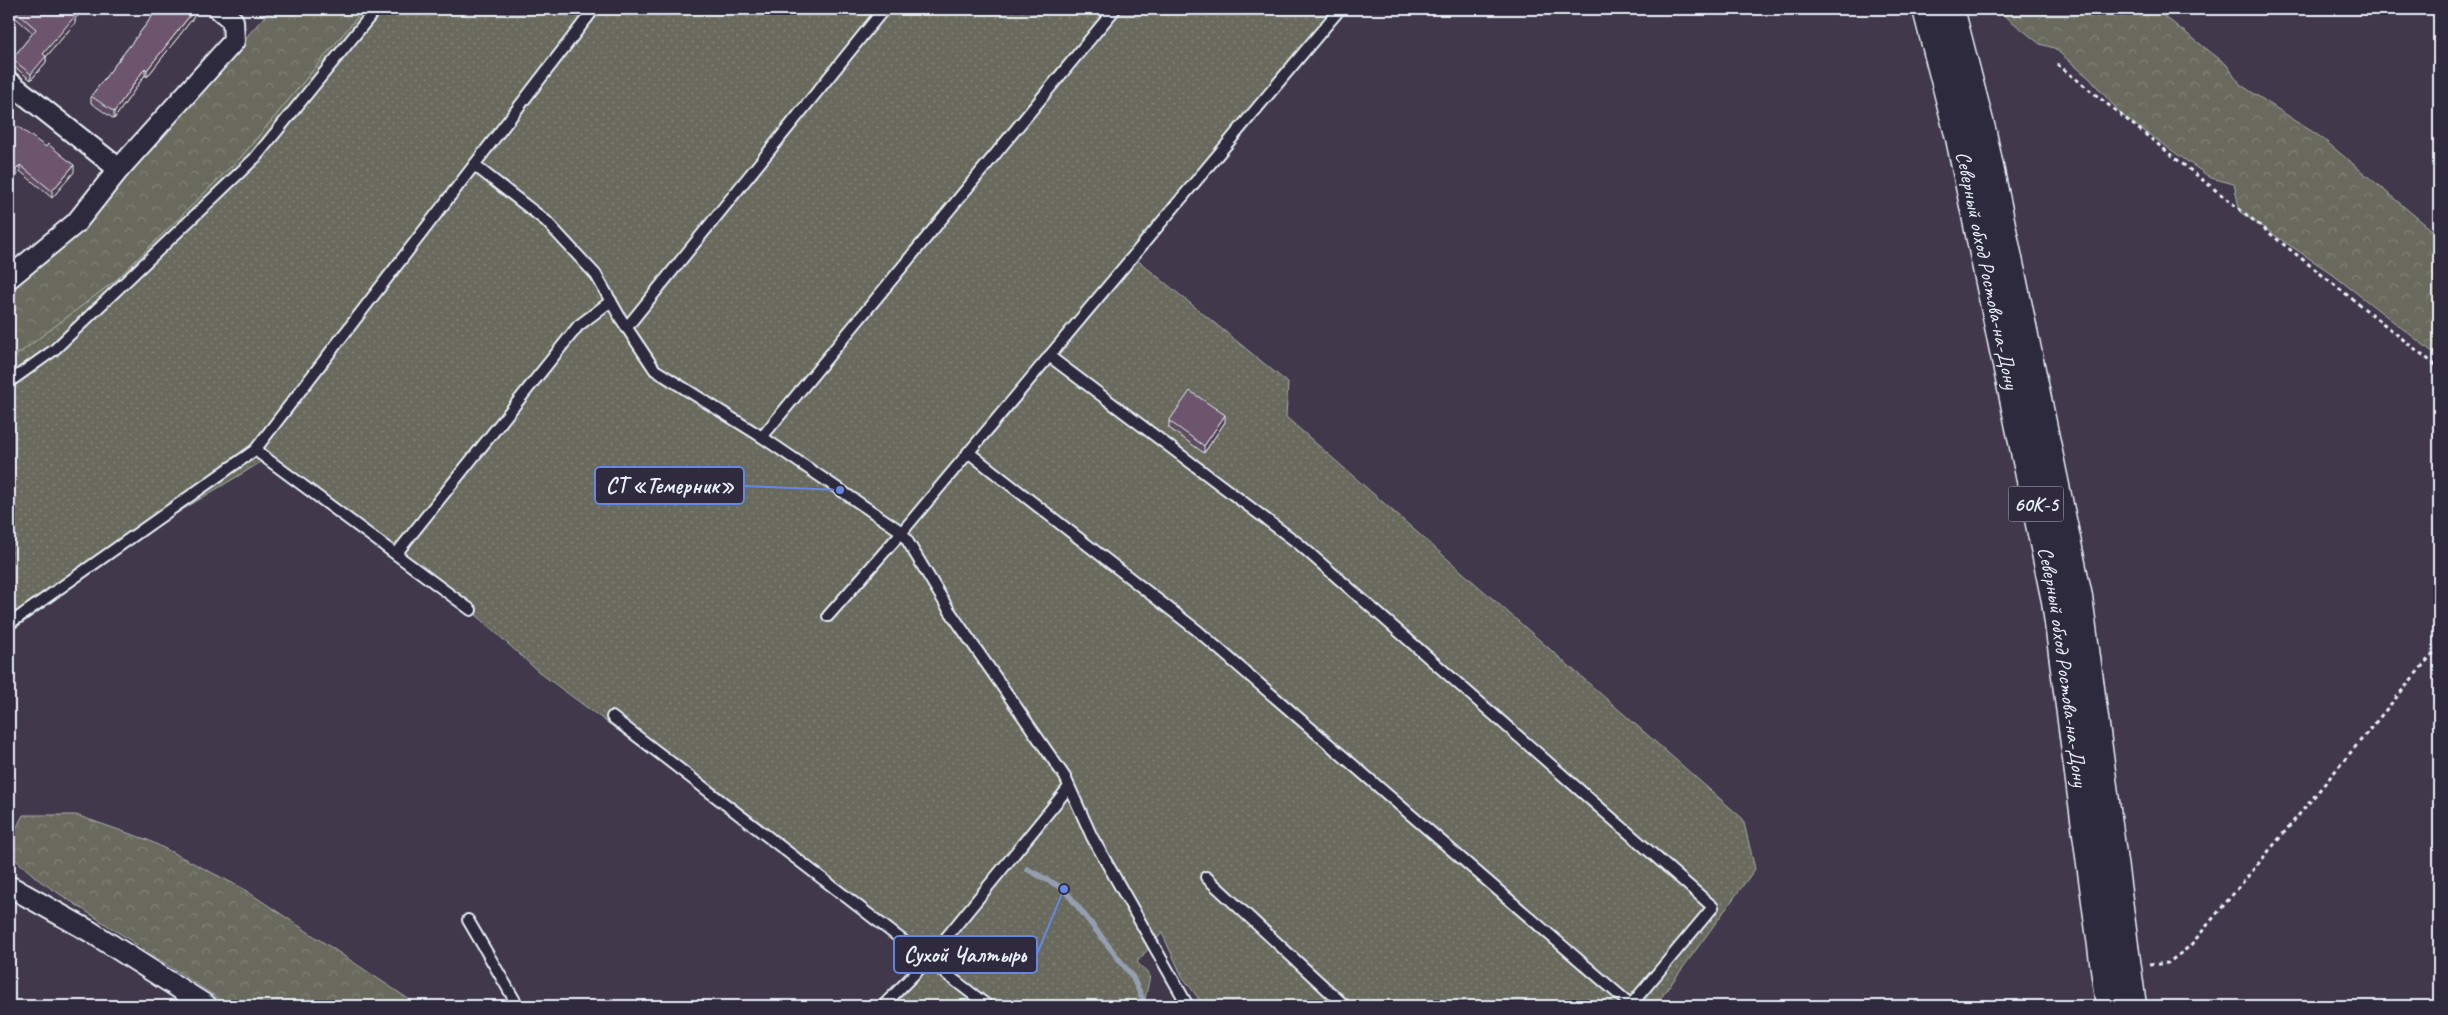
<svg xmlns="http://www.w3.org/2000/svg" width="2448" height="1015" viewBox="0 0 2448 1015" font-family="Caveat,sans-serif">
<defs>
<pattern id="forest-crowns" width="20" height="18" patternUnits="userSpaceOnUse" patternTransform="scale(1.25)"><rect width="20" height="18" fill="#696b5d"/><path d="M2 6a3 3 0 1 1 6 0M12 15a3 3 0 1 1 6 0" fill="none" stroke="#7e8175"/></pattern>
<pattern id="garden-dots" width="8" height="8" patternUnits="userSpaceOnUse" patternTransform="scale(1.25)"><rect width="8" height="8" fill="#696b5d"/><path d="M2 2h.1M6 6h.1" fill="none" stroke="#7e8175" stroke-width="1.8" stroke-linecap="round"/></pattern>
</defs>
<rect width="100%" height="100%" fill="#42384b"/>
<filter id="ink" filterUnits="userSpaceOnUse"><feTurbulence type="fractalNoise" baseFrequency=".02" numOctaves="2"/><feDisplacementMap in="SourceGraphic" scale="10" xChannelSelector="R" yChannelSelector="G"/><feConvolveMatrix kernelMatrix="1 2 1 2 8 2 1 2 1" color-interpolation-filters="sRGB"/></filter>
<g filter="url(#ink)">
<!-- forest -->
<g fill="url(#forest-crowns)" stroke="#a8aeaa">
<polygon points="271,9 364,9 242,156 116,280 9,361 9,292 82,229 131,168"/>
<polygon points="1994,9 2155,9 2226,64 2241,85 2322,138 2439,236 2439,357 2328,271 2240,212 2234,184 2211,178 2123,116 2089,78 2054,48 2040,44 2005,16"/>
<polygon points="23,815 76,815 148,840 242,888 419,1006 230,1006 40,881 9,854 9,842"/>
</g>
<!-- garden -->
<polygon fill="url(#garden-dots)" stroke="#a8aeaa" points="364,9 1348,9 1136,259 1288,383 1286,417 1743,819 1755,869 1655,1006 1204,1006 1182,976 1162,933 1137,962 1150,976 1145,999 1146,1006 892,1006 915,949 540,673 462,602 387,555 271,456 159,524 9,633 9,361 116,280 242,156"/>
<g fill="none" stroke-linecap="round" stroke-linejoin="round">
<!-- stream -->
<polyline stroke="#949eaf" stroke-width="5.5" points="1027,869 1064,889 1132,976 1146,1006"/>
<!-- service casing -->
<g stroke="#e8f1f8" stroke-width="14">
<g id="service">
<polyline points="474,165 546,221 596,275 621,319 655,370 762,437 902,532 949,610 1065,777 1092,837 1188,1006"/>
<polyline points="627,327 884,9"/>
<polyline points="1049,356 1299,544 1713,907 1630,1006"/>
<polyline points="9,382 54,350 255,158 376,9"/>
<polyline points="762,437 1115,9"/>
<polyline points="255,450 471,610"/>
<polyline points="968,452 1198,631 1631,1005"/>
<polyline points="396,554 578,326 611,301"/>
<polyline points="828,616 902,532 1340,9"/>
<polyline points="9,624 255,450 594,9"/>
<polyline points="612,717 988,1006"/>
<polyline points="1206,877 1345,1006"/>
<polyline points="468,920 518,1006"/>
<polyline points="883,1006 928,960 1069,787"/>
</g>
</g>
<!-- minor casing -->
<g stroke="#e8f1f8" stroke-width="24">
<g id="minor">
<polyline points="9,82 119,169"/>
<polyline points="9,278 76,223 119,169 234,41 233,21 219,9"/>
<polyline points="9,886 91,932 207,1006"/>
</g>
</g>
<!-- trunk casing -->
<g stroke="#e8f1f8" stroke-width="31">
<g id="trunk">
<path id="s1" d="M1927,9L1960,138L2056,601L2110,1006"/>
<polyline points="1950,9 1982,133 2078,597 2132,1006"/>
</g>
</g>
<!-- path -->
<g stroke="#e8f1f8" stroke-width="3" stroke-dasharray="4 4" stroke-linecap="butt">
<polyline points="2057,64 2439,368"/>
<polyline points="2149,965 2168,963 2190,946 2439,646"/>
</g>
<!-- service -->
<use href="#service" stroke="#2f2a3d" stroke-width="10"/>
<!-- minor -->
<use href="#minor" stroke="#2f2a3d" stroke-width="20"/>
<!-- trunk -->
<use href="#trunk" stroke="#2f2a3d" stroke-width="28"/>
</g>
<!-- wall -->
<g fill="#5e4b5e" stroke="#e8f1f8">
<polygon points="9,9 84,9 75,19 75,23 46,57 46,62 31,80 12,65 12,59 33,33 9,12"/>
<polygon points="158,9 200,9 147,77 145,75 114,119 91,103 91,96"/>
<polygon points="9,136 74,172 52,198 20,171 16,177 9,172"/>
<polygon points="1169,421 1225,422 1204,453 1169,428"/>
</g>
<!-- shaded-wall -->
<g fill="#4c3d4c" stroke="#e8f1f8">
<polygon points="78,9 84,9 75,19 75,23 46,57 46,62 31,80 31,74 43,54"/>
<polygon points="195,9 200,9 147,77 147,70"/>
<polygon points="145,68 145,75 114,119 114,112"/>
<polygon points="20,165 20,171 16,177 16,170"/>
<polygon points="74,165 74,172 52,198 52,191"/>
<polygon points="1225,415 1225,422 1204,453 1204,446"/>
</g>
<!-- building -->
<g fill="#6d576d" stroke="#e8f1f8">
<polygon points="13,9 78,9 73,15 75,16 43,54 46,56 31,74 12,59 36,29"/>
<polygon points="158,9 195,9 147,70 145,68 114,112 91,96"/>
<polygon points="17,126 46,147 48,144 74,165 52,191 20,165 16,170 9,166 9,136"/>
<polygon points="1190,391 1225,415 1204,446 1169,421"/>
</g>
</g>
<g text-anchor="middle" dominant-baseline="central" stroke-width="4.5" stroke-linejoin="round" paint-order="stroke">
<!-- shield labels -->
<rect fill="#2f2a3d" stroke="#b0b5c0" stroke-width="1" x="2008.5" y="486.5" width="55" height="35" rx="4"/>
<g font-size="20" font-weight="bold" fill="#e8f1f8">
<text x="2036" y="504">60К-5</text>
</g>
<!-- street labels -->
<g font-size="21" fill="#e8f1f8" stroke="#2f2a3d">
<text stroke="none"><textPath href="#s1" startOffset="268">Северный обход Ростова-на-Дону</textPath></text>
<text stroke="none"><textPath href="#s1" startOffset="672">Северный обход Ростова-на-Дону</textPath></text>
</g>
</g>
<!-- callouts -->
<path fill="none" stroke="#6487e3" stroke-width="2" d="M840 490L744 486M1064 889L1037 954"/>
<g fill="#6487e3" stroke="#2f2a3d" stroke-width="2">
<circle cx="840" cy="490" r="5"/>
<circle cx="1064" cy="889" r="5"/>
</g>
<g fill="#2f2a3d" stroke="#6487e3" stroke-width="2">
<rect x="595" y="467" width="149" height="37" rx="5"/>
<rect x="894" y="936" width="143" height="37" rx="5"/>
</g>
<g font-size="22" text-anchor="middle" font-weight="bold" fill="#e8f1f8">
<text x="670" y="493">СТ «Темерник»</text>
<text x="965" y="962">Сухой Чалтырь</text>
</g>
<!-- margin -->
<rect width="2448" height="1015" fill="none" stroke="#2f2a3d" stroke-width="30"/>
<rect x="15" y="15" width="2418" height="985" fill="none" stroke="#e8f1f8" stroke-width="2" filter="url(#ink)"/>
</svg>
